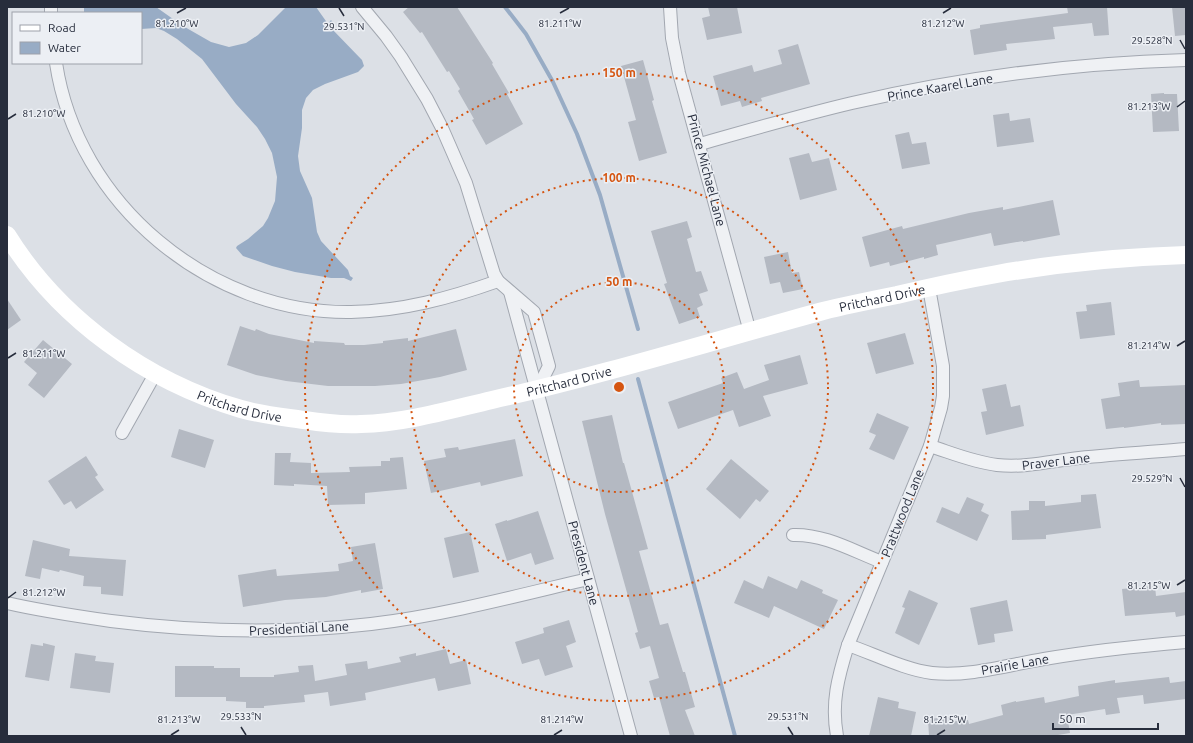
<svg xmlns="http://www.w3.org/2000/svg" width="1193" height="743" viewBox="0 0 1193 743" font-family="Ubuntu,sans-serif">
<rect width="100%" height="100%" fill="#dce0e6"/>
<!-- water -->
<polygon fill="#98acc5" points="84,7 156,7 183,26 211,42 229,47 246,43 258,35 286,7 316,7 328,24 331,20 334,24 331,28 362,60 364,66 358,72 325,84 313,90 306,98 302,110 302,128 298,156 300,171 312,198 317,232 321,241 348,270 350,276 353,278 351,281 344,278 331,278 295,272 272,266 243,256 236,248 237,246 248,239 263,226 268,218 275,201 277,177 272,153 265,139 257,127 236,104 202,59 177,39 164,31 156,28 141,29 141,13 84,13"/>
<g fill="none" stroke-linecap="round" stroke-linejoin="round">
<!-- stream -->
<g stroke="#98acc5" stroke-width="4">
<polyline points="505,7 526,34 553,82 577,134 600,195 638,329"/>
<polyline points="638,379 735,736"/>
</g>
</g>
<!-- building -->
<g fill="#b4b9c2">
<polygon points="409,7 457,7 493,63 492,64 509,93 507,94 523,124 486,145 472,120 474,119 458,91 460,89 449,71 447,72 422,32 420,33 403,12"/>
<polygon points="708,7 737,7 742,33 707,40 702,18 710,16"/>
<polygon points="1067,7 1107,7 1109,35 1094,36 1092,23 1053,27 1055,39 1006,44 1007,50 974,55 970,30 980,28 980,25 1068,13"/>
<polygon points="1172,7 1186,7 1186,35 1175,36"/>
<polygon points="798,44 810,84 761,98 762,101 742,107 740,101 721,106 713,76 752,65 754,72 782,64 778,50"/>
<polygon points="643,60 654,100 652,101 667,153 639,161 628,122 636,120 621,66"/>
<polygon points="1164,93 1164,94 1177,94 1179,131 1153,132 1151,94"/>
<polygon points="1009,113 1010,121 1030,118 1034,142 997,147 993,115"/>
<polygon points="909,132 912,144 926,142 930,164 902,169 895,135"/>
<polygon points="809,153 812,162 829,158 837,190 800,200 789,158"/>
<polygon points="1053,200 1060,235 1023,242 1023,241 994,246 991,233 936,245 938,255 924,259 924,257 890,266 889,262 870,267 862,237 902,226 903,229 969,213 1003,207 1003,210"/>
<polygon points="687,221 692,237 687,239 696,272 701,271 708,291 699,294 703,305 697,308 700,317 679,324 664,284 667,283 651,231"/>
<polygon points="788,252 792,273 799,272 803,289 783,293 780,282 770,284 764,257"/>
<polygon points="7,299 21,320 7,330"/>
<polygon points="1111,302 1115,335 1080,339 1076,312 1087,311 1086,305"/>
<polygon points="240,326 255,331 256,329 269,334 314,343 314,341 344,343 345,345 364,345 383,343 383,341 408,338 408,341 456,329 467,370 440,377 401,384 375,386 328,386 286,381 256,375 227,365"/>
<polygon points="905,333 914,364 876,374 867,343"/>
<polygon points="43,340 72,364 44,398 28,385 37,373 24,362"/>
<polygon points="800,355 808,384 763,396 771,416 739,427 733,410 678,429 668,402 723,383 721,378 737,372 744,389 769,380 764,365"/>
<polygon points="1139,380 1140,387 1186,385 1186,424 1161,425 1161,423 1124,428 1124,427 1106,429 1101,399 1120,396 1118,383"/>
<polygon points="1006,384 1011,407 1020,405 1024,426 986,435 981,412 987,411 982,389"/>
<polygon points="877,413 909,427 894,460 869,449 876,435 869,432"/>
<polygon points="612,415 623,463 624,463 648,549 639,551 660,625 668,623 683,672 685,672 695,707 685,710 695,736 670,736 659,697 654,698 649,681 659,678 650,646 640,649 635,633 638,632 605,514 582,421"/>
<polygon points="179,429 214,440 205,468 171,457"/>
<polygon points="515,439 523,476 481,486 480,482 431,493 424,461 446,457 444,449 458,447 459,450"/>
<polygon points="275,453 291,453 290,462 311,463 311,473 350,472 349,467 381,466 381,461 390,461 390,458 403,457 407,489 365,493 365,504 328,505 327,486 294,484 294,486 274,485"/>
<polygon points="86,456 98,475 95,477 104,490 76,509 71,501 64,505 48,481"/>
<polygon points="731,459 769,491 760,502 756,499 740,519 706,489"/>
<polygon points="1096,494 1101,528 1046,535 1046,539 1012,540 1011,511 1029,510 1029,501 1045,501 1045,506 1081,502 1081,495"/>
<polygon points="967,497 984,504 981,511 989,515 977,541 936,522 942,507 959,514"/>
<polygon points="538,511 554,559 535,565 531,553 507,561 495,524 507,520 507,521"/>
<polygon points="470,532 479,572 453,578 444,538"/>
<polygon points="33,540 70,549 69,556 126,560 123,596 101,594 101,587 83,586 84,576 60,570 59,572 42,568 40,579 25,576"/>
<polygon points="375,543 383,589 361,593 361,590 326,597 285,600 243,607 238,575 276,569 277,576 339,571 338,564 353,561 351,547"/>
<polygon points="768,576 797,589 801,580 823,590 822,593 838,600 824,629 774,606 769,618 734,603 744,580 763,589"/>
<polygon points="1155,586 1156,596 1186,592 1186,615 1176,617 1175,612 1125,616 1122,589"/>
<polygon points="909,590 938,603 919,645 895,633 905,608 902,607"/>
<polygon points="1007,600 1013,631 994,634 995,642 978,645 970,608"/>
<polygon points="569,620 576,642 566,646 573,667 545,676 539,659 522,664 515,642 544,633 543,628"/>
<polygon points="43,643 55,646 49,681 25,677 31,644 43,646"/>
<polygon points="446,649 450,664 466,660 471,684 438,691 435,678 365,693 366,700 330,706 328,692 304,695 305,702 264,706 264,708 246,708 246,702 226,701 226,697 175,697 175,666 214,666 214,668 240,668 240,677 274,677 274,675 299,672 298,666 313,665 315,681 347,675 345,664 367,661 368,669 401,662 399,657 416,653 416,656"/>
<polygon points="75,653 96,656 95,661 114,663 110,693 70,688"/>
<polygon points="1169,677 1170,683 1186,681 1186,699 1144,704 1143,695 1117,698 1120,713 1106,715 1105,709 1067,715 1070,733 1052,736 929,736 928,719 949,717 949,722 968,720 969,724 1003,715 1001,705 1016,701 1016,702 1044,697 1045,703 1079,696 1078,686 1115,680 1115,683"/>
<polygon points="878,697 899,702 898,708 916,712 911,736 869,736"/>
</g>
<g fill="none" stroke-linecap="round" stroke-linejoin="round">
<!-- street casing -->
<g stroke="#a2a7b0" stroke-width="14">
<g id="street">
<polyline points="51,7 51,13"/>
<polyline points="362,7 386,36 401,57 427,99 442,128 466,183 494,274 498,281 534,312 549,366 537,390"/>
<polyline points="670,7 672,38 679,73 750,332"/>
<path d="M56,63C77,204 210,314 351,312C403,311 450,298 498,281"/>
<path d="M700,144C750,130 801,115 852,103C961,78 1074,63 1186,60"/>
<polyline points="510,292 631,736"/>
<polyline points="122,433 155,374"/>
<path d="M930,446C952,453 973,462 997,465C1025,468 1052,461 1079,458C1115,454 1150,452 1186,449"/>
<path d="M793,535C825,534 853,551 882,562"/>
<path d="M7,603C41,611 76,616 111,621C197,632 285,634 371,624C445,615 516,596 588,579"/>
<path d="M848,645C874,654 906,670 932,673C969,677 1008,665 1044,659C1091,651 1138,646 1186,642"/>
<path d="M837,736C831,703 838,677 848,645L930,446L941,408L943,396V366L929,288"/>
</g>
</g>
<!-- street -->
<use href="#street" stroke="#eff1f4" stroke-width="12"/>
<!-- secondary -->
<path stroke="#fff" stroke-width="18" id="s1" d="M7,235C59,319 147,382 241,409C262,415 283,417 304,420C323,423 342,425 361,424C405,423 449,410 492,400C603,375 713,341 823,311C847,305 872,300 897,295C930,287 963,280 997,274C1059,263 1123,257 1186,255"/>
</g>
<!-- ticks -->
<path fill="none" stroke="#272d3c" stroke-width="1.5" d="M339,8L344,16M177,13L186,8M560,13L569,8M943,13L951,8M1180,40L1185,49M1177,107L1185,101M8,119L16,114M1177,346L1185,341M8,358L16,353M1180,478L1185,487M1177,585L1185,580M8,598L16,592M241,727L246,735M788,727L793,735M171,735L179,730M554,735L562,730M937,735L945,730"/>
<!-- distance rings -->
<g fill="none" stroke="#d55511" stroke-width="2" stroke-dasharray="2 4">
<circle cx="619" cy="387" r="105"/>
<circle cx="619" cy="387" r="209"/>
<circle cx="619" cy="387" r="314"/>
</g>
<g text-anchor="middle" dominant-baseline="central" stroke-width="3" stroke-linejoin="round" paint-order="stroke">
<!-- street labels -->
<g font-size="13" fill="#272d3c" stroke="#eceff4">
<text transform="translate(940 87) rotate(-10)">Prince Kaarel Lane</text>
<text transform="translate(707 170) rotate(75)">Prince Michael Lane</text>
<text stroke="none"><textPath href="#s1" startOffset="956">Pritchard Drive</textPath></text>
<text stroke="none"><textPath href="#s1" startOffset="632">Pritchard Drive</textPath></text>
<text stroke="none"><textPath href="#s1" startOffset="296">Pritchard Drive</textPath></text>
<text transform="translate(1056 461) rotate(-7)">Praver Lane</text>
<text transform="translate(902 513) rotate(-68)">Prattwood Lane</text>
<text transform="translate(584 563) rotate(75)">President Lane</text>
<text transform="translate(299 628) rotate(-3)">Presidential Lane</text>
<text transform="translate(1015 664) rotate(-10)">Prairie Lane</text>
</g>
</g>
<g font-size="10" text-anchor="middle" fill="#272d3c" stroke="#eceff4" stroke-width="3" stroke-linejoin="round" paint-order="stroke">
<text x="560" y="27">81.211°W</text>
<text x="943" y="27">81.212°W</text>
<text x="177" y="27">81.210°W</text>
<text x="344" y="30">29.531°N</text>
<text x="1152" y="44">29.528°N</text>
<text x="1149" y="110">81.213°W</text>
<text x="44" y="117">81.210°W</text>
<text x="1149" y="349">81.214°W</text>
<text x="44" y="357">81.211°W</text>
<text x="1152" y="482">29.529°N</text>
<text x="1149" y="589">81.215°W</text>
<text x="44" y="596">81.212°W</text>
<text x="241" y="720">29.533°N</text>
<text x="788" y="720">29.531°N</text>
<text x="179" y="723">81.213°W</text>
<text x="562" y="723">81.214°W</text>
<text x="945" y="723">81.215°W</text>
</g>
<circle cx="619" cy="387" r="6" fill="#d55511" stroke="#eceff4" stroke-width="2"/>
<g font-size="12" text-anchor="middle" font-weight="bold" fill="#d55511" stroke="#eceff4" stroke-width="3" stroke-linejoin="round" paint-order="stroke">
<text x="619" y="77">150 m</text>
<text x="619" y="182">100 m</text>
<text x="619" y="286">50 m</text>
</g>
<!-- border -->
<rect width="1193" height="743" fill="none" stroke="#272d3c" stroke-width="16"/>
<!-- legend -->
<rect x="12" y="12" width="130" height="52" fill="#eceff4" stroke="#9da1aa"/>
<rect x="20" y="25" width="20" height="6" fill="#ffffff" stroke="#9da1aa"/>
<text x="48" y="32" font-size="12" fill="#272d3c">Road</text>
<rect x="20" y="42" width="20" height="12" fill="#98acc5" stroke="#9da1aa"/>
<text x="48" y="52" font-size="12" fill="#272d3c">Water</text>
<!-- scale -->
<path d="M1053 723v6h105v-6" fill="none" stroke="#272d3c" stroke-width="2"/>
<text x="1059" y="723" font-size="12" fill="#272d3c" stroke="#eceff4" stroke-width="3" paint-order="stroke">50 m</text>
</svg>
